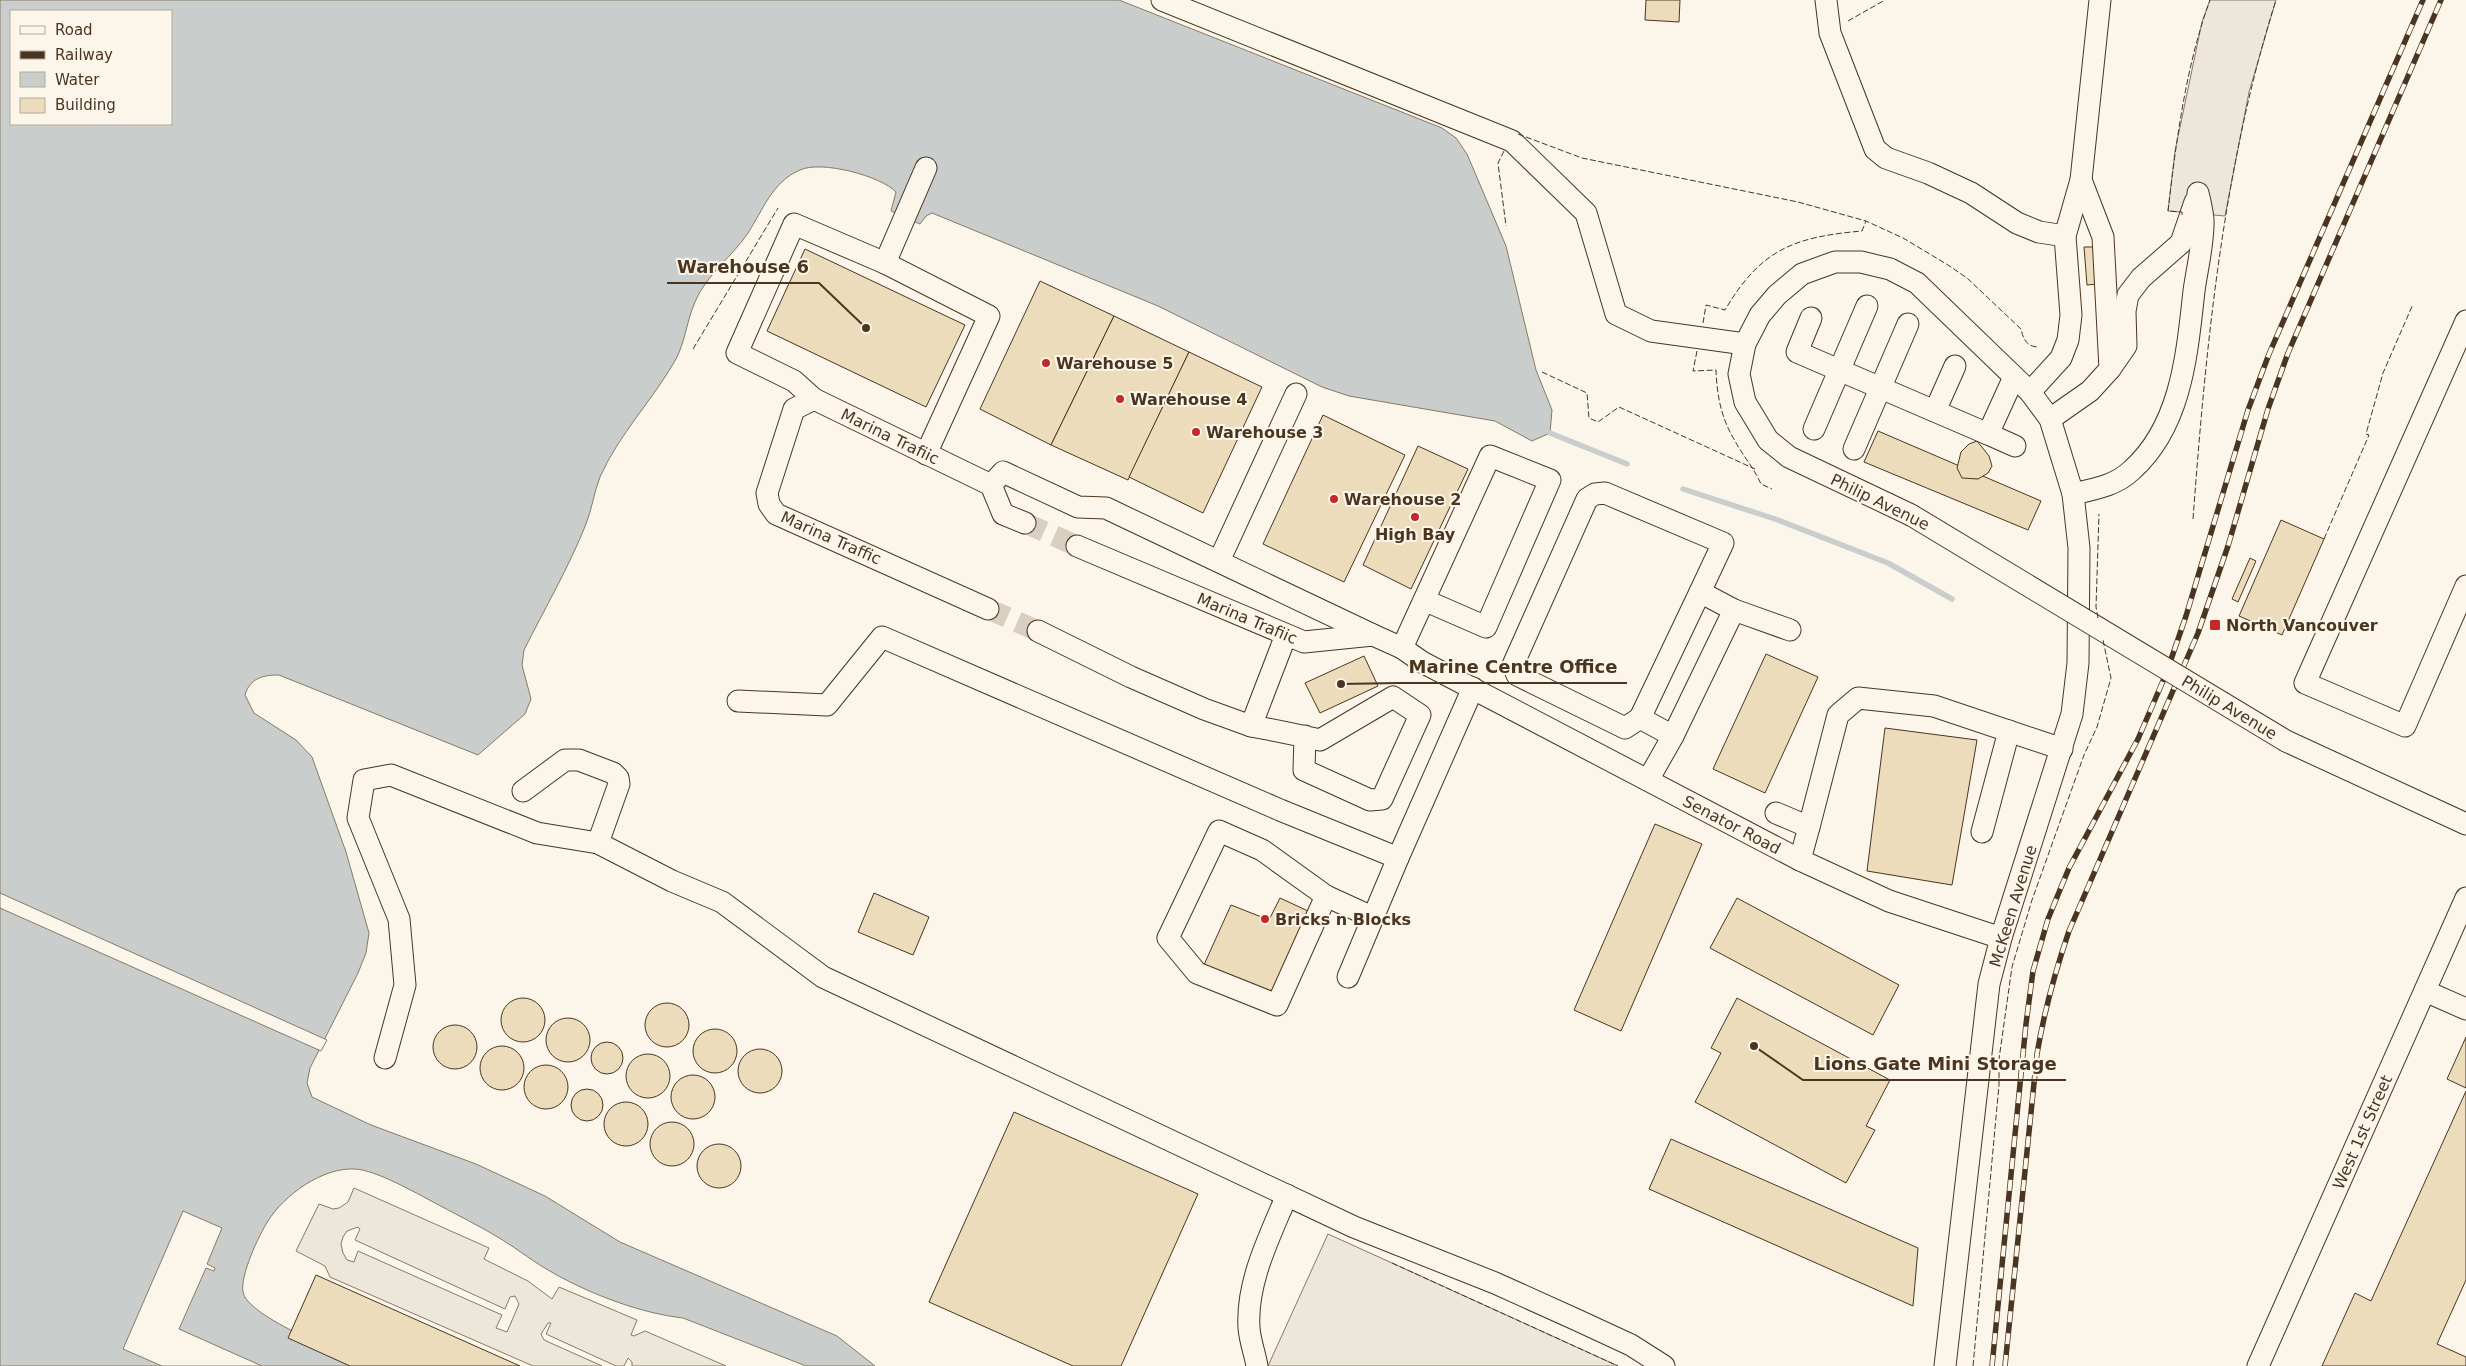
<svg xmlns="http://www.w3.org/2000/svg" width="2466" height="1366" viewBox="0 0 2466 1366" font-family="'DejaVu Sans',sans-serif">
<rect width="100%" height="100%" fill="#fbf6e9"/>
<!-- parking -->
<g fill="#ede7d9" stroke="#887966" fill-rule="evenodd">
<polygon points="2210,0 2276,0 2249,92 2225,216 2168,211 2175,151 2202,22"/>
<path d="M354,1188L489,1248L484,1259L528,1281L552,1299L559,1287L637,1320L631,1335L634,1336L645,1331L726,1366H632V1362L628,1358L624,1366H616L546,1334L551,1323H548L541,1334L544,1340L602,1366H533L330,1277L325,1266L296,1251L319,1204L333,1209L339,1208L348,1202ZM358,1227L360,1229L355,1240L505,1309L510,1297L515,1296L519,1304L507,1332L496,1328L502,1315L358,1251L354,1262L347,1260L343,1253L341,1244L343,1237L347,1231Z"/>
<polygon points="1328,1234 1392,1263 1618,1366 1268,1366"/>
</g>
<!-- water -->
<path fill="#c9cecd" stroke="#887966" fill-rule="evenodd" d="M0,0H1119L1442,128L1456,138L1467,154L1506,246L1536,370L1552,410L1550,433L1532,441L1495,421L1349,396L1322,387L1158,306L932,213L926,216L920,224L891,211L896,192C881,176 821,160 800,170C772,182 763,210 748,233C732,257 706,275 695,302C687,320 685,342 676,359C653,400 619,434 600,477C594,492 592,509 586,524C570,565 544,610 524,650L522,665L531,699L525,714L478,755L279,675C263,675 250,678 245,695L254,713L296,740L312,757L346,852L369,933L366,953L358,973L310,1068L307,1083L312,1097L371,1125L476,1164L545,1196L620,1242L837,1336L875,1366H806L683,1318C640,1313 593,1295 555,1274C536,1264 519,1250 501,1239C480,1226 457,1215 435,1203C416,1193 376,1170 355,1169C323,1167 284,1195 268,1221C259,1235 240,1275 243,1292C247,1317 346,1355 371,1366H0ZM11,11H171V124H11Z"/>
<!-- pier -->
<g fill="#fbf6e9" stroke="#887966">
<polygon points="0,893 327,1040 321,1051 0,908"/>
<polygon points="183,1211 222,1228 207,1264 215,1268 214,1271 206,1268 179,1329 262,1366 162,1366 123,1349"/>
</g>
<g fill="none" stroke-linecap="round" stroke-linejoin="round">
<!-- stream -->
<g stroke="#c9cecd" stroke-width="5.5">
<polyline points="1550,433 1627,464"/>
<polyline points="1683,489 1778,520 1888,563 1952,599"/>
</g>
</g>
<!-- building -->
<g fill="#ecdcbc" stroke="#4a3520">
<polygon points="1646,0 1680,0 1679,22 1645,20"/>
<polygon points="2084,247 2096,247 2098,284 2087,285"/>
<polygon points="805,249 965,325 926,407 767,331"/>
<polygon points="1040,281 1114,316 1051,445 980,409"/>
<polygon points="1114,316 1189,352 1128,480 1051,445"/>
<polygon points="1189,352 1262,387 1203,513 1129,477"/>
<polygon points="1323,415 1405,455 1344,582 1263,544"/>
<polygon points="1878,431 2041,501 2028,530 1864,462"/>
<polygon points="1977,441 1989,456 1992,466 1988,473 1978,479 1962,478 1957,468 1961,452 1969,444"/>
<polygon points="1418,446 1468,469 1411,589 1363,565"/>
<polygon points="2281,520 2324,539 2282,635 2239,616"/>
<polygon points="2250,558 2256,561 2238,602 2232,599"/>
<polygon points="1766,654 1818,677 1765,793 1713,769"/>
<polygon points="1364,656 1378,686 1320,713 1305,683"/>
<polygon points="1885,728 1977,740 1952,885 1867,871"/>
<polygon points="1655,824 1702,844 1621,1031 1574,1010"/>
<polygon points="874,893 929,917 913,955 858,932"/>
<polygon points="1280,898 1308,911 1271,997 1203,967 1231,905 1269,920"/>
<polygon points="1737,898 1899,985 1873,1035 1710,948"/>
<circle cx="523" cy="1020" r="22"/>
<polygon points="1737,998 1890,1080 1866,1126 1875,1130 1846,1183 1695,1102 1721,1053 1711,1048"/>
<circle cx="667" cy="1025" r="22"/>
<circle cx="568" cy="1040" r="22"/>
<circle cx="455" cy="1047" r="22"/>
<circle cx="715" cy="1051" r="22"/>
<polygon points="2466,1037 2466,1088 2447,1079"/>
<circle cx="607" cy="1058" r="16"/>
<circle cx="502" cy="1068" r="22"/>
<circle cx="760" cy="1071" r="22"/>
<circle cx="648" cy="1076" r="22"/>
<circle cx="546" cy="1087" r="22"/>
<circle cx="693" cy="1097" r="22"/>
<circle cx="587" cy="1105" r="16"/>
<polygon points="2466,1091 2466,1280 2437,1344 2466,1357 2466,1366 2322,1366 2355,1293 2371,1301"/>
<circle cx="626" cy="1124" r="22"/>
<polygon points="1014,1112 1198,1194 1121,1366 1073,1366 929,1302"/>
<circle cx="672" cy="1144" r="22"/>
<polygon points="1671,1139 1918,1248 1913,1306 1649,1189"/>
<circle cx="719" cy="1166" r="22"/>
<polygon points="316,1275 520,1366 350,1366 288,1338"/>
</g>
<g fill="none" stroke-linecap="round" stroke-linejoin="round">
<!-- minor-tunnel -->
<g stroke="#d8cfc1" stroke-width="21" stroke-dasharray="21 11" stroke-linecap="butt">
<polyline points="1025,523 1077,546"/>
<polyline points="988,609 1038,631"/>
</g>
<!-- minor casing -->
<g stroke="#4a3520" stroke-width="23">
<g id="minor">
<polyline points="1162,0 1512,141 1586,213 1616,314 1651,331 1745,344"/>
<polyline points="1826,0 1830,33 1875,149 1886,158 1928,173 1971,193 2017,223 2039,232 2065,236"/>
<polyline points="926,168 885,263 989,316 926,454"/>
<polyline points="1811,318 1797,352 1988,434"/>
<polyline points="2466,321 2305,683 2405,726 2466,586"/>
<polyline points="2110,369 2126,346 2125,311 2128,295 2141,278 2181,243 2195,202"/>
<polyline points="2014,377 1988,434 2015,446"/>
<polyline points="2030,392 2061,358 2068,340 2071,315 2065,236 2081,180 2100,0"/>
<polyline points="814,399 794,381 737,353 794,224 885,263"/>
<polyline points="1935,411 1955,366"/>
<polyline points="2050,419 2090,391 2110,369 2103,237 2081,180"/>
<polyline points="1814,429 1867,306"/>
<polyline points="1854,449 1908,324"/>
<polyline points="991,485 1003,472 1078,507 1106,508 1373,635"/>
<path d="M2073,494C2095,489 2115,486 2132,470C2182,425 2187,353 2194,291C2197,268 2204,242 2203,219C2202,210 2200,201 2198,193"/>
<polyline points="1911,515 1789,457 1768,440 1745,402 1739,374 1745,344 1760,315 1777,295 1802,274 1835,262 1861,262 1890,269 1917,283 2030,392 2050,419 2073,494 2079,548 2078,663 2072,714 2001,938 1989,984 1945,1366"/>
<path id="s1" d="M1077,546L1304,642L1373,635L1402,648L1422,662L1800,860L1889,901L2001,938"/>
<polyline points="1219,561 1296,394"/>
<path id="s2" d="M988,609L776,514L769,504L767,493L794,409L814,399L991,485L1003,514L1025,523"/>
<polyline points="1038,631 1131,677 1204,709 1251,726"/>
<path d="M1286,635L1251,726C1274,730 1297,735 1320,740L1393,697L1420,715L1382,799L1370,800L1304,770L1305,736"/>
<polyline points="1402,648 1490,456 1550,480 1486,627 1424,600"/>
<polyline points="738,701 827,705 882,637 1280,810 1398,858 1473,688"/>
<polyline points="1640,718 1625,728 1517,675 1513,665 1587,499 1595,494 1605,493 1723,543 1700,592 1734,610 1790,630"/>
<polyline points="1673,736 1640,718 1700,592"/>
<polyline points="2286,741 2466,824"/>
<polyline points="1648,780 1673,736 1734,610"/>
<polyline points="523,791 565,760 579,760 613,773 618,778 619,784 598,843 672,881 722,902 823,977 1354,1227 1495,1283 1577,1320 1631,1345 1664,1366"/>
<polyline points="1776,813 1809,827 1800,860"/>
<polyline points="1809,827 1838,715 1858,698 1934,706 2062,749"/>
<polygon points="1219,831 1262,850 1326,896 1277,1005 1197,973 1168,938"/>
<polyline points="1982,832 2009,731"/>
<polyline points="1326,896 1372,917"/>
<polyline points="1348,977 1398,858"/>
<polyline points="2425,991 2466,1009"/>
<polyline points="385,1058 405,985 399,919 358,818 364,780 391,775 537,833 598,843"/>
<path d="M1257,1366C1255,1354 1250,1341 1249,1328C1246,1282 1270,1236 1287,1195"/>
<path id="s3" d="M2258,1366L2466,898"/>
</g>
</g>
<!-- minor -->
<use href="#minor" stroke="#fbf6e9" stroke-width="21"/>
<!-- rail casing -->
<g stroke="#4a3520" stroke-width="5.5">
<g id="rail">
<polyline points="1992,1366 2026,1024 2033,971 2048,919 2069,868 2138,739 2166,674 2186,616 2248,410 2269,354 2423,0"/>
<path d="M2005,1366L2037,1054C2044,1012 2055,972 2069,931L2198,633L2228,546L2268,409L2288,353L2441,0"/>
</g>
</g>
<!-- rail -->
<use href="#rail" stroke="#fbf6e9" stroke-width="4" stroke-dasharray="11" stroke-linecap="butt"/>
<!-- minor-bridge casing -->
<g stroke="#4a3520" stroke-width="23" stroke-linecap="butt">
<g id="minor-bridge">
<path id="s4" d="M1911,515L2286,741"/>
</g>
</g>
<!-- minor-bridge -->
<use href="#minor-bridge" stroke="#fbf6e9" stroke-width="21"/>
<!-- fence -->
<g stroke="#4a3520" stroke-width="1" stroke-dasharray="6 2.5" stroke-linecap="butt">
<polyline points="1848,21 1885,0"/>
<path d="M1518,134L1582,158L1798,202L1866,221L1903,238L1948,265L1967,278L2021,329C2023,338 2026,346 2037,347"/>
<polyline points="1504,151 1498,163 1506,226"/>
<path d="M2182,215V212L2168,211C2176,142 2186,65 2210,0"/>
<path d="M1703,323L1706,305L1725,310C1761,249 1794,237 1862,231L1866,221"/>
<polyline points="693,349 778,208"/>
<path d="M1697,351L1693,371L1716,370C1717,396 1721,418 1735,441C1743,456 1754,468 1761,484L1772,489"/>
<polyline points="1542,372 1587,393 1589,418 1598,422 1619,407 1755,469"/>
<path d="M2193,519C2206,344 2223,167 2276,0"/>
<polyline points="2324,539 2369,435 2366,434 2383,373 2413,304"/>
<polyline points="2098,618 2096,607 2099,514"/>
<polyline points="1392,1263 1618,1366"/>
<polyline points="1973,1366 1999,1085 1999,1059 2012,967 2032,900 2084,755 2097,727 2111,678 2103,640"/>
</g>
</g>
<!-- markers -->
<g fill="#c62828" stroke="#fbf6e9" stroke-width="2">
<circle cx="1046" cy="363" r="5"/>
<circle cx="1120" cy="399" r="5"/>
<circle cx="1196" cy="432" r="5"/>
<circle cx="1334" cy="499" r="5"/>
<circle cx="1415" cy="517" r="5"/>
<rect x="2209" y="619" width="12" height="12" rx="2.5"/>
<circle cx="1265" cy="919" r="5"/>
</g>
<g text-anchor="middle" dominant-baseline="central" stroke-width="4" stroke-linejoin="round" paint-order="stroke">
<!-- poi labels -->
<g font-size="16" font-weight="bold" fill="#4a3520" stroke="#fbf6e9" text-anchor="start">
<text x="1056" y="363">Warehouse 5</text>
<text x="1130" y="399">Warehouse 4</text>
<text x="1206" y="432">Warehouse 3</text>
<text x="1344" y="499">Warehouse 2</text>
<text x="1415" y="534" text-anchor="middle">High Bay</text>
<text x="2226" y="625">North Vancouver</text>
<text x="1275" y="919">Bricks n Blocks</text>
</g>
<!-- street labels -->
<g font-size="16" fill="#4a3520" stroke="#fbf6e9">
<text stroke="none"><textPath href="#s2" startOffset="451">Marina Trafiic</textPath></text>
<text transform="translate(1880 502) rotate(26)">Philip Avenue</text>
<text transform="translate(831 538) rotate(24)">Marina Traffic</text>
<text stroke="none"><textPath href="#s1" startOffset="185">Marina Trafiic</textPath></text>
<text stroke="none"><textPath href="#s4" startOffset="372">Philip Avenue</textPath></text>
<text stroke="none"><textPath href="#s1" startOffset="722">Senator Road</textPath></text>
<text transform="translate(2013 906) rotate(-73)">McKeen Avenue</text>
<text stroke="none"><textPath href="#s3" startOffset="256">West 1st Street</textPath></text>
</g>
</g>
<!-- callouts -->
<path fill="none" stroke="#4a3520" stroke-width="2" d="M866 328L819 283H667M1341 684L1398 683H1627M1754 1046L1803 1080H2066"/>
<g fill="#4a3520" stroke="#fbf6e9" stroke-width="2">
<circle cx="866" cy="328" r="5"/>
<circle cx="1341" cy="684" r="5"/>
<circle cx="1754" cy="1046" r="5"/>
</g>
<g font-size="18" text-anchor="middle" font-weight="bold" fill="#4a3520" stroke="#fbf6e9" stroke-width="4" stroke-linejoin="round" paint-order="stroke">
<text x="743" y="273">Warehouse 6</text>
<text x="1513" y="673">Marine Centre Office</text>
<text x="1935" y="1070">Lions Gate Mini Storage</text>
</g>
<!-- legend -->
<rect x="10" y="10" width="162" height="115" fill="#fbf6e9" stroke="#b4a999"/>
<rect x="20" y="26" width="25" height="8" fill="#fbf6e9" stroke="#b4a999"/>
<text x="55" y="35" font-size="15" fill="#4a3520">Road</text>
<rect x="20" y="51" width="25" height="8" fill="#4a3520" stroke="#b4a999"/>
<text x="55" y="60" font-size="15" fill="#4a3520">Railway</text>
<rect x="20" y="72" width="25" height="15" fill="#c9cecd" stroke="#b4a999"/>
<text x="55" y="85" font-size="15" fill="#4a3520">Water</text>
<rect x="20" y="98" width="25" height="15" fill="#ecdcbc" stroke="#b4a999"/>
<text x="55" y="110" font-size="15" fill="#4a3520">Building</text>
</svg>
